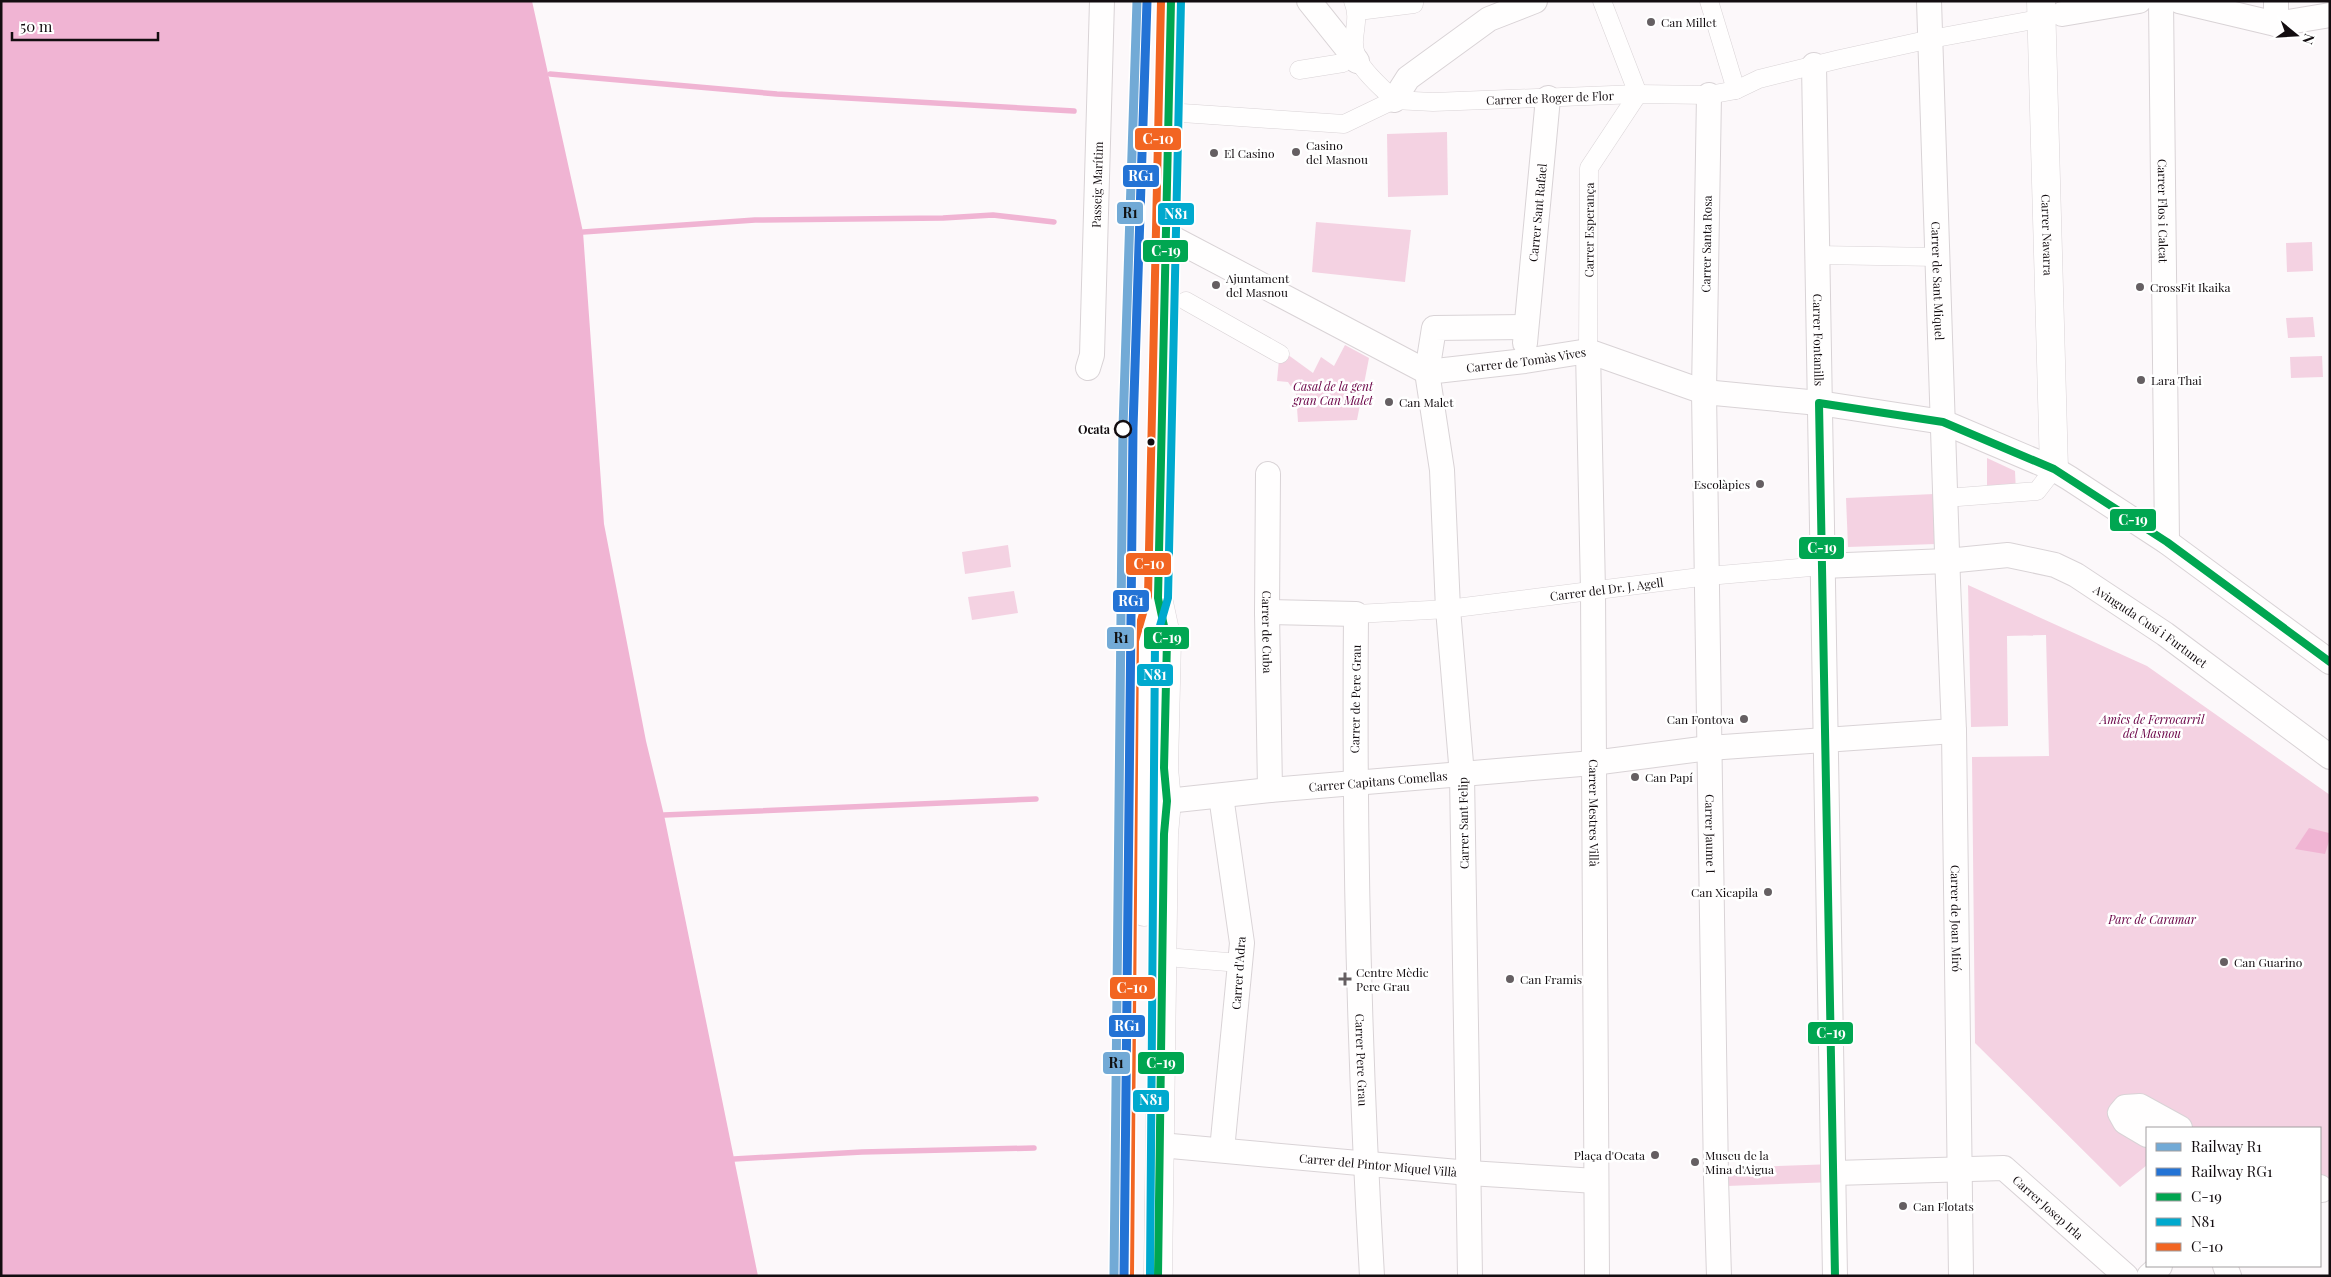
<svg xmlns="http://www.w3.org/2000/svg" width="2331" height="1277" viewBox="0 0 2331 1277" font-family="'Playfair Display',serif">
<rect width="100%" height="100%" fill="#fcf8fa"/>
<!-- green -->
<g fill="#f4d2e2">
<polygon points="1447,132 1448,195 1388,197 1387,134"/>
<polygon points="1316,222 1411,230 1405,282 1312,272"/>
<polygon points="2312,242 2313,271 2287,272 2286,243"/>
<polygon points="2313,317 2315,337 2288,338 2286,318"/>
<polygon points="1345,345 1369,358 1357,420 1298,422 1296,394 1288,382 1277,381 1280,349 1313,373 1321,357 1334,366"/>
<polygon points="2322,356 2323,377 2291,378 2290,357"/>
<polygon points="1987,458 2015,471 2016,493 1987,495"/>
<polygon points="1934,494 1936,544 1848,547 1846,498"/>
<polygon points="1008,545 1011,567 965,574 962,552"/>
<polygon points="1968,585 2147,666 2330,795 2330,1194 2320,1191 2320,1128 2147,1128 2147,1165 2120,1187 1975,1043 1972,757 2049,756 2046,635 2007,636 2008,726 1971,727"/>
<polygon points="1014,591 1018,613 972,620 968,597"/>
<polygon points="1834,1164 1835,1182 1727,1186 1726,1168"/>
</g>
<!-- water -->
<g fill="#f0b4d3">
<polygon points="1,1 532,1 583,232 604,524 646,741 664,815 758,1276 1,1276"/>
<polygon points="2309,828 2329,833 2329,841 2325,854 2295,849"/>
</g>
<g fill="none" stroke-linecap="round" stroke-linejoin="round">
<!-- stream -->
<g stroke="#f0b4d3" stroke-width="5.5">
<polyline points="550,74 777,94 1074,111"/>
<polyline points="583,232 755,220 943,218 993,215 1054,222"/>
<polyline points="664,815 1036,799"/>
<polyline points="734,1159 862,1152 1034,1148"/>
</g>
<!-- pedestrian casing -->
<g stroke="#d9d3d6" stroke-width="19">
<g id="pedestrian">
<path d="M1353,1C1359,15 1355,26 1354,40C1352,65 1378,83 1394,100"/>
<polyline points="1602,1 1638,94"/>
<polyline points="1709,1 1736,90"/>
<polyline points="1358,11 1414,4 1414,1"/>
<polyline points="1299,70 1343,63"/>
<path id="s1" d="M1167,112L1344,124L1394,100L1433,102L1638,94L1709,95L1736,90L1759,79L1840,59L1931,39L2033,20"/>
<polyline points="1817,255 1937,257"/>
<polyline points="1186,301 1280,354"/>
<path id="s2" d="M1588,351L1589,168L1638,94"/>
<polyline points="1945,498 2037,491 2054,469"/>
<path id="s3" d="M1356,614L1448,609L1708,576L1822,566"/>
<polyline points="1178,958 1240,963"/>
</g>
</g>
<!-- minor casing -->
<g stroke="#d9d3d6" stroke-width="26">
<g id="minor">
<polyline points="1309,1 1357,61"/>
<path id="s4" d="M1929,1L1948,582L1954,731L1961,1276"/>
<path id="s5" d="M2161,1L2167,542"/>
<polyline points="2179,1 2276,24 2330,15"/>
<polyline points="2276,1 2276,24"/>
<polyline points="2062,14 2139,1"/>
<path id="s6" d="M1814,65L1835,1276"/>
<path id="s7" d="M1709,95L1704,392L1716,1178L1719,1276"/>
<polyline points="1394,100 1408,78 1489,19 1535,1"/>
<path id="s8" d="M1165,234L1427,372L1525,361L1588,351L1704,392L1819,403L1943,422L2054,469L2069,478L2167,542L2330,662"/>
<path id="s9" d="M1525,343L1548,98"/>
<path id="s10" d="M1588,351L1593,591L1597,1276"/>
<path id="s11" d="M1088,368L1092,355L1102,1"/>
<path id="s12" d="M1268,474L1267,612L1270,790"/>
<path id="s13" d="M1822,566L1947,561L2008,555L2055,565L2076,575L2165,634L2330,757"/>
<path id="s14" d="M1267,612L1356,614C1354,835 1359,1056 1372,1276"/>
<polyline points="1221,796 1242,943 1222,1150"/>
<path id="s15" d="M1167,801L1270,790L1593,763L1709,748L1954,731"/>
<polyline points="2147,1135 2125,1122 2120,1113 2125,1107 2140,1106 2180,1128"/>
<path id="s16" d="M1160,1145L1469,1173L1596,1181"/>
<path id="s17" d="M1835,1173L2004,1168L2126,1276"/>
<polyline points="2320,1187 2322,1190"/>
<polyline points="2225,1266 2229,1276"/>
<polyline points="1470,1276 1462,775 1448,609 1442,470 1427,372 1434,328 1525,327"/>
<polyline points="2149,1276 2160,1266"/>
</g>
</g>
<!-- tertiary casing -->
<g stroke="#d9d3d6" stroke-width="29">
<g id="tertiary">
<path id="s18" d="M2041,1L2054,469"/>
</g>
</g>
<!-- primary casing -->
<g stroke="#d9d3d6" stroke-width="29">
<g id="primary">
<polyline points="1144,912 1145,641 1158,599"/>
<polyline points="1158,1276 1164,834 1167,801 1164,768 1167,640 1158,598 1171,1"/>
</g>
</g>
<!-- pedestrian -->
<use href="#pedestrian" stroke="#fffefe" stroke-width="18"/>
<!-- minor -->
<use href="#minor" stroke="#fffefe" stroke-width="24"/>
<!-- tertiary -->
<use href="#tertiary" stroke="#fffefe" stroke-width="28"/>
<!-- primary -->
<use href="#primary" stroke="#fffefe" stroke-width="28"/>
<!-- bus-1 casing -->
<g stroke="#fff" stroke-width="11">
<g id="bus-1">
<polyline points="1158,1276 1164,834 1167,801 1164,768 1167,640 1158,598 1171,1"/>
<polyline points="1835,1276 1819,403 1943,422 2054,469 2167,542 2330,662"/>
</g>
</g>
<!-- bus-2 casing -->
<g stroke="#fff" stroke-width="11">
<polyline id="bus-2" points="1150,1276 1155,643 1168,598 1181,1"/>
</g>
<!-- bus-3 casing -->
<g stroke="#fff" stroke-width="11">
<polyline id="bus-3" points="1130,1276 1135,641 1148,596 1161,1"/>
</g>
<!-- bus-1 -->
<use href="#bus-1" stroke="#00a651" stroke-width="8"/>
<!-- bus-2 -->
<use href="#bus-2" stroke="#00a9ce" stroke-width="8"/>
<!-- bus-3 -->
<use href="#bus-3" stroke="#f26522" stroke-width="8"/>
<!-- rail-1 casing -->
<g stroke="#fff" stroke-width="12">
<polyline id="rail-1" points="1114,1276 1123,428 1137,1"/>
</g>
<!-- rail-2 casing -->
<g stroke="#fff" stroke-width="12">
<polyline id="rail-2" points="1124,1276 1133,428 1147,1"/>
</g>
<!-- rail-1 -->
<use href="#rail-1" stroke="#72aad6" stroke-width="9"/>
<!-- rail-2 -->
<use href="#rail-2" stroke="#2373d5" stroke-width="9"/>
</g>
<!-- markers -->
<g fill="#655f62" stroke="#fff" stroke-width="2">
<circle cx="1651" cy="22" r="5"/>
<circle cx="1296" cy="152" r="5"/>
<circle cx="1214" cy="153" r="5"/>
<circle cx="1216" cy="285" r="5"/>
<circle cx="2140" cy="287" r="5"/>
<circle cx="2141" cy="380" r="5"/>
<circle cx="1389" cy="402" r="5"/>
<circle cx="1760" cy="484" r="5"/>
<circle cx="1744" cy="719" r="5"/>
<circle cx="1635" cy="777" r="5"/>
<circle cx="1768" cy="892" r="5"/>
<circle cx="2224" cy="962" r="5"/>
<path d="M1342.5 971.5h5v5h5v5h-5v5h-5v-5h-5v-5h5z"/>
<circle cx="1510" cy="979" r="5"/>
<circle cx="1655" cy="1155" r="5"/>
<circle cx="1695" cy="1162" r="5"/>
<circle cx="1903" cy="1206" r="5"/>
</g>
<circle fill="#fff" stroke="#130d10" stroke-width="2.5" cx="1123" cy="429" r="8"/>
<circle fill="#130d10" stroke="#fff" stroke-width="2" cx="1151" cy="442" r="4.5"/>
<g text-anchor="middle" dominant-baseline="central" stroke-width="5" stroke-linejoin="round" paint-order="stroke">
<!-- poi labels -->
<g font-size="12" fill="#130d10" stroke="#fff" text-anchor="start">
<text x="1661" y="22">Can Millet</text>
<text x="1306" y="145">Casino<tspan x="1306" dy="14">del Masnou</tspan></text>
<text x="1224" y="153">El Casino</text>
<text x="1226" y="278">Ajuntament<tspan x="1226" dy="14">del Masnou</tspan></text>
<text x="2150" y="287">CrossFit Ikaika</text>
<text x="2151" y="380">Lara Thai</text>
<text x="1399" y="402">Can Malet</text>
<text x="1750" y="484" text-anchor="end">Escolàpies</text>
<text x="1734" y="719" text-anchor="end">Can Fontova</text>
<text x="1645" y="777">Can Papí</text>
<text x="1758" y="892" text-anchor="end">Can Xicapila</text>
<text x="2234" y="962">Can Guarino</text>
<text x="1356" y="972">Centre Mèdic<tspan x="1356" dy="14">Pere Grau</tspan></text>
<text x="1520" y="979">Can Framis</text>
<text x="1645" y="1155" text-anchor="end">Plaça d'Ocata</text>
<text x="1705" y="1155">Museu de la<tspan x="1705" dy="14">Mina d'Aigua</tspan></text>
<text x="1913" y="1206">Can Flotats</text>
</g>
<!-- street labels -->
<g font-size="12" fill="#130d10" stroke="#fff">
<text stroke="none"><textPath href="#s1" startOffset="389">Carrer de Roger de Flor</textPath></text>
<text stroke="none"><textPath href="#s11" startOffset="184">Passeig Marítim</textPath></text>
<text stroke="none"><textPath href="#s5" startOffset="210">Carrer Flos i Calcat</textPath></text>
<text stroke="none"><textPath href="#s9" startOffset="131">Carrer Sant Rafael</textPath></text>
<text stroke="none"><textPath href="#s2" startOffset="121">Carrer Esperança</textPath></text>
<text stroke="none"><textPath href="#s18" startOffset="234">Carrer Navarra</textPath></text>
<text transform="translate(1706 244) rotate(-89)">Carrer Santa Rosa</text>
<text stroke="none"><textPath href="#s4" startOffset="280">Carrer de Sant Miquel</textPath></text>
<text stroke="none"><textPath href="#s6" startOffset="275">Carrer Fontanills</textPath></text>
<text stroke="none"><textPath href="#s8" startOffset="396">Carrer de Tomàs Vives</textPath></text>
<text stroke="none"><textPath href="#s3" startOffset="252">Carrer del Dr. J. Agell</textPath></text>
<text stroke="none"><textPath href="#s13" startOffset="348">Avinguda Cusí i Furtunet</textPath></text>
<text stroke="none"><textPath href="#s12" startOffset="158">Carrer de Cuba</textPath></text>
<text transform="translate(1355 699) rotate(-89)">Carrer de Pere Grau</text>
<text stroke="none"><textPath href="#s15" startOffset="212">Carrer Capitans Comellas</textPath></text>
<text stroke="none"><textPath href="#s10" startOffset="462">Carrer Mestres Villà</textPath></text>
<text transform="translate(1463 823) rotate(-91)">Carrer Sant Felip</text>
<text stroke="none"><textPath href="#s7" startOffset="739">Carrer Jaume I</textPath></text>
<text stroke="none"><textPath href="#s4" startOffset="918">Carrer de Joan Miró</textPath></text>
<text transform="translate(1238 973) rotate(-86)">Carrer d'Adra</text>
<text stroke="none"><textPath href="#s14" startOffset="535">Carrer Pere Grau</textPath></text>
<text stroke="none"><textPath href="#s16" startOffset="219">Carrer del Pintor Miquel Villà</textPath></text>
<text stroke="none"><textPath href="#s17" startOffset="228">Carrer Josep Irla</textPath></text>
</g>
<!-- park labels -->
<g font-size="12" font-style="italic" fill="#690145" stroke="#fff">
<text x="1333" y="386">Casal de la gent<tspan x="1333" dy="14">gran Can Malet</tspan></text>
<text x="2152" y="719">Amics de Ferrocarril<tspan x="2152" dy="14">del Masnou</tspan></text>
<text x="2152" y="919">Parc de Caramar</text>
</g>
<!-- stop labels -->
<g font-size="12" font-weight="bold" fill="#130d10" stroke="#fff" text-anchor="end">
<text x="1110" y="429">Ocata</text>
</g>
</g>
<g stroke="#fff" stroke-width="2">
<rect x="1134" y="127" width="48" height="24" rx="5" fill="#f26522"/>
<rect x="1122" y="164" width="38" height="24" rx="5" fill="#2373d5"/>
<rect x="1116" y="201" width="28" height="24" rx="5" fill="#72aad6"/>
<rect x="1157" y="202" width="38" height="24" rx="5" fill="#00a9ce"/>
<rect x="1142" y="239" width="47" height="24" rx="5" fill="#00a651"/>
<rect x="2109" y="508" width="48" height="24" rx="5" fill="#00a651"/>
<rect x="1798" y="536" width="47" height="24" rx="5" fill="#00a651"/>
<rect x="1125" y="552" width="47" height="24" rx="5" fill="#f26522"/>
<rect x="1112" y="589" width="38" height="24" rx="5" fill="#2373d5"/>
<rect x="1143" y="626" width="47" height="24" rx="5" fill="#00a651"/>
<rect x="1106" y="626" width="29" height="24" rx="5" fill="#72aad6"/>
<rect x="1136" y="663" width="38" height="24" rx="5" fill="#00a9ce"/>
<rect x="1109" y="976" width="47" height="24" rx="5" fill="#f26522"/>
<rect x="1108" y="1014" width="38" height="24" rx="5" fill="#2373d5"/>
<rect x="1807" y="1021" width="47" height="24" rx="5" fill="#00a651"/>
<rect x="1137" y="1051" width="48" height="24" rx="5" fill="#00a651"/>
<rect x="1102" y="1051" width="29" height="24" rx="5" fill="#72aad6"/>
<rect x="1132" y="1089" width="38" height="24" rx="5" fill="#00a9ce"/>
</g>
<g font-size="14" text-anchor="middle" font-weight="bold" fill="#fff">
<text x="1158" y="144">C-10</text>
<text x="1141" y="181">RG1</text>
<text x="1176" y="219">N81</text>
<text x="1166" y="256">C-19</text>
<text x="2133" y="525">C-19</text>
<text x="1822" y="553">C-19</text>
<text x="1149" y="569">C-10</text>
<text x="1131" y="606">RG1</text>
<text x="1167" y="643">C-19</text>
<text x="1155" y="680">N81</text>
<text x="1132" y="993">C-10</text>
<text x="1127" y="1031">RG1</text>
<text x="1831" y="1038">C-19</text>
<text x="1161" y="1068">C-19</text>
<text x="1151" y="1105">N81</text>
</g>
<g font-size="14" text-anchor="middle" font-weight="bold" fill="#111">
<text x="1130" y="218">R1</text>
<text x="1121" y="643">R1</text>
<text x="1116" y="1068">R1</text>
</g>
<!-- border -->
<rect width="2331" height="1277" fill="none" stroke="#130d10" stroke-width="5"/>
<!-- legend -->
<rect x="2146" y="1127" width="175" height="140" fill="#ffffff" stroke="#a19e9f"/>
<rect x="2156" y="1143" width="25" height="8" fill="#72aad6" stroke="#a19e9f"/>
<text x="2191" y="1152" font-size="15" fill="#130d10">Railway R1</text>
<rect x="2156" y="1168" width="25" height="8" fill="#2373d5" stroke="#a19e9f"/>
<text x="2191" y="1177" font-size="15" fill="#130d10">Railway RG1</text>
<rect x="2156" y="1193" width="25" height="8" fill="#00a651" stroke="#a19e9f"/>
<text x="2191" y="1202" font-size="15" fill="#130d10">C-19</text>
<rect x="2156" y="1218" width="25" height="8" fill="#00a9ce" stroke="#a19e9f"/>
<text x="2191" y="1227" font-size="15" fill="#130d10">N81</text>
<rect x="2156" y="1243" width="25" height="8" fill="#f26522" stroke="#a19e9f"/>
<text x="2191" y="1252" font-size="15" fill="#130d10">C-10</text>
<!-- north arrow -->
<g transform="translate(2296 35) rotate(108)" stroke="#ffffff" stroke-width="4" paint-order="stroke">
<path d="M0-4L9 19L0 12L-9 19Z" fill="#130d10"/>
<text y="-8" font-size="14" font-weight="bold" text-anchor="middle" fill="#130d10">N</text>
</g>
<!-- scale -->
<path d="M12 32v8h146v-8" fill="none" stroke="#130d10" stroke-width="2.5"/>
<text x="20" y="32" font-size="15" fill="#130d10" stroke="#ffffff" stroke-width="4" paint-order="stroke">50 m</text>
</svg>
